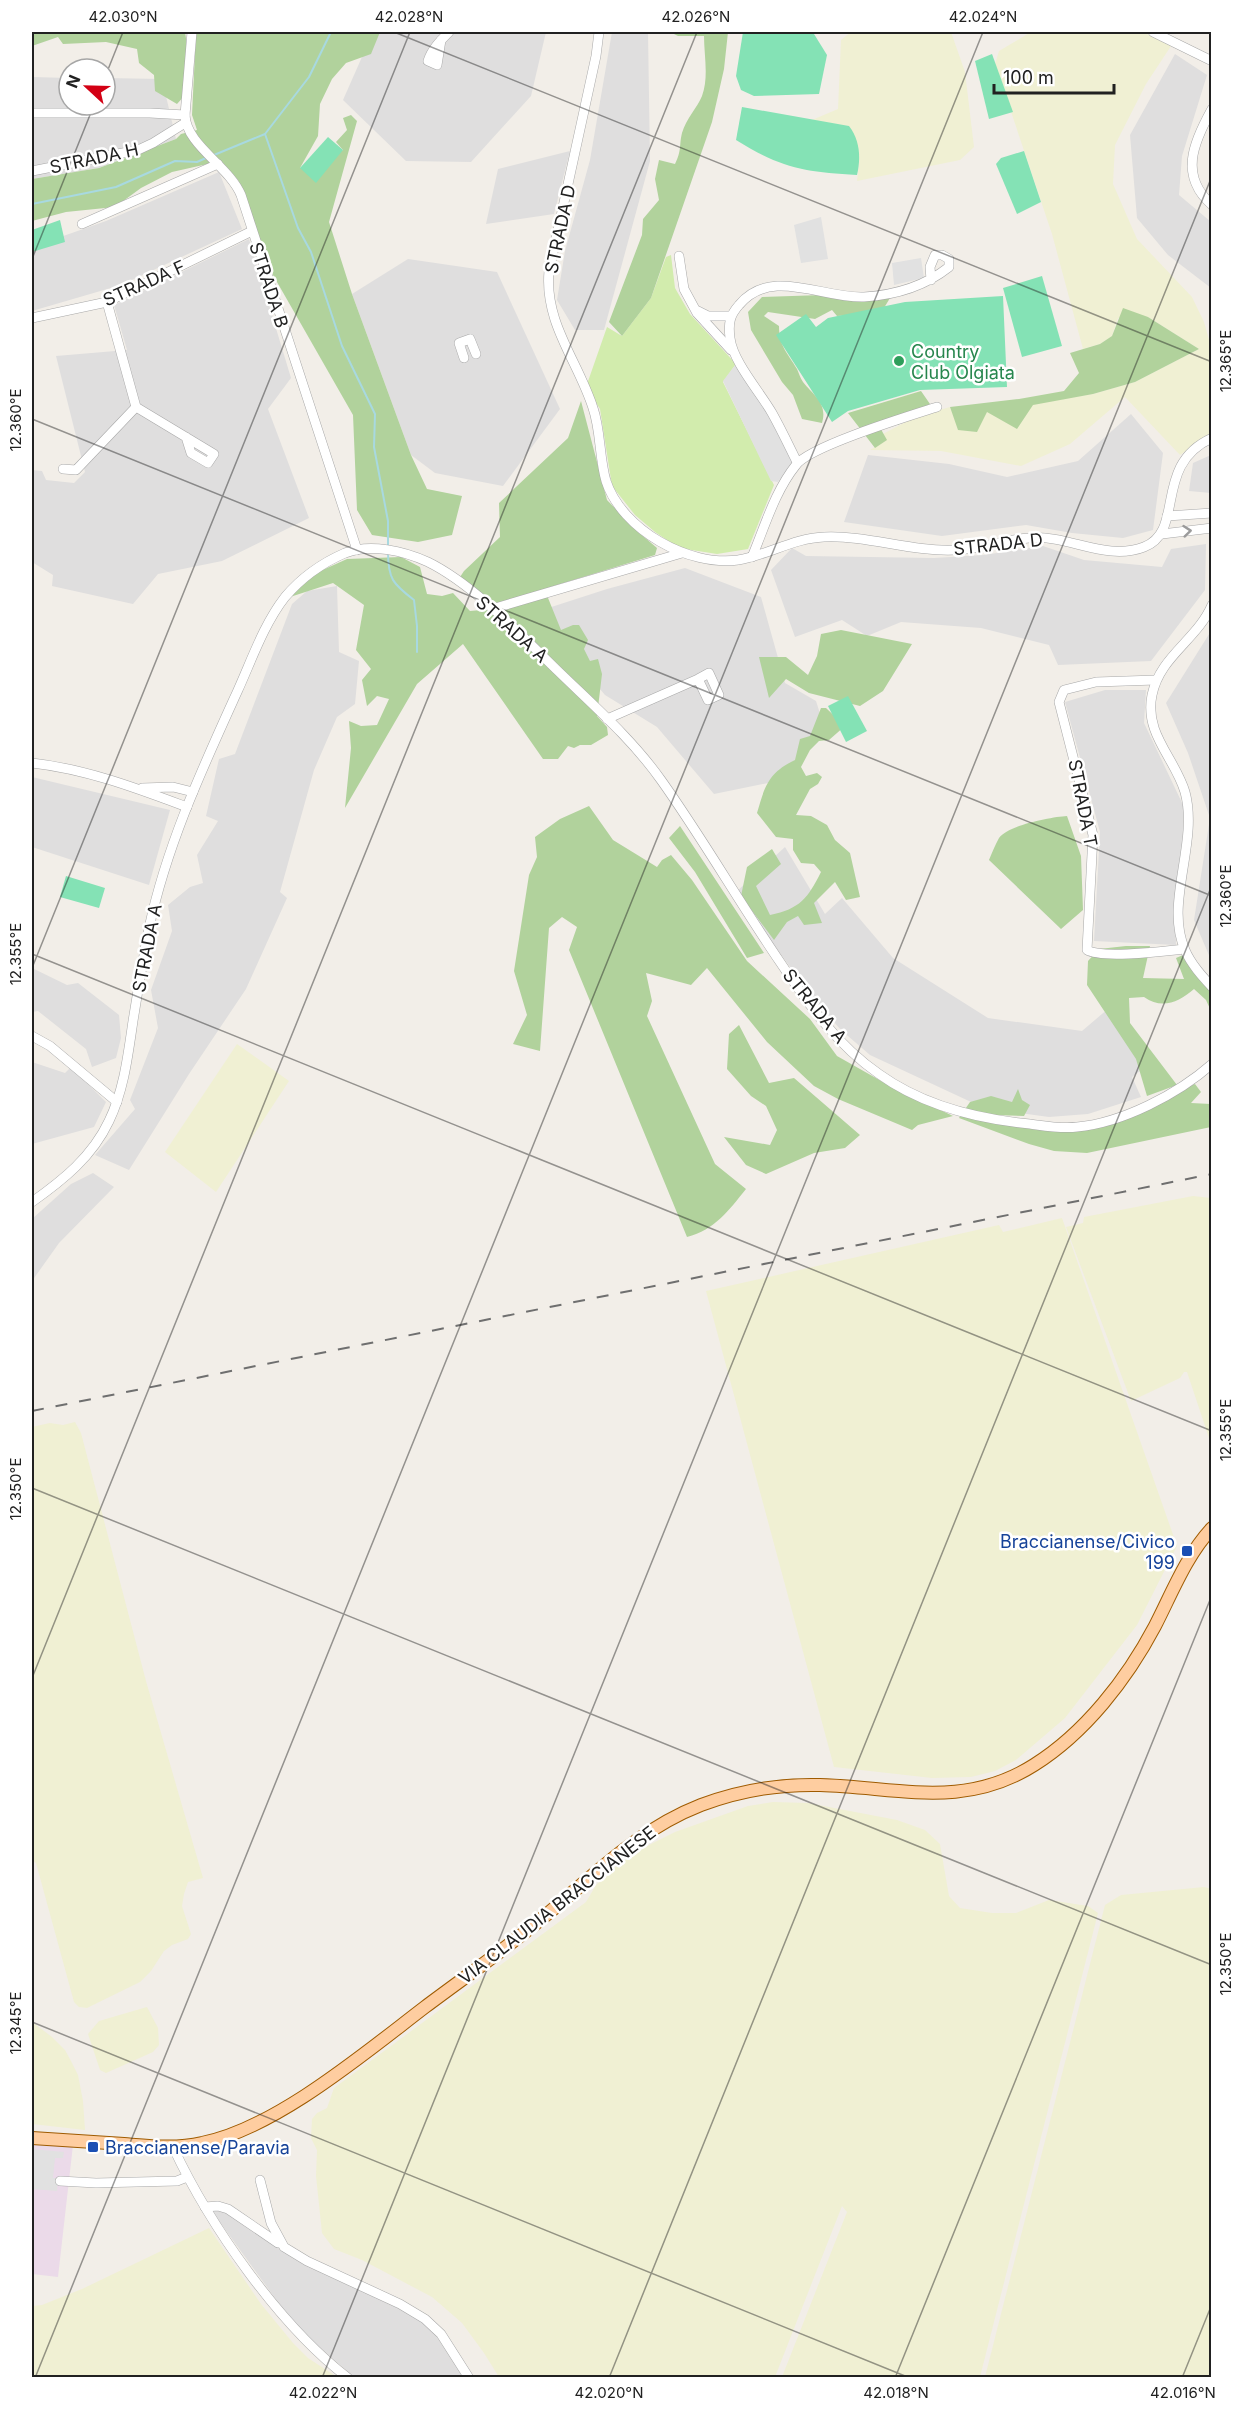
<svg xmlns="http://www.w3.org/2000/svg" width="1243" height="2409" viewBox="0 0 1243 2409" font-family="Inter,sans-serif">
<rect width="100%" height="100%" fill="#f2eee8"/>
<!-- residential -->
<g fill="#dfdede">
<polygon points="373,32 546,32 531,96 471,162 406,161 343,100"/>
<polygon points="612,32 648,32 650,161 604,330 575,330 557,300 565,251 590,160"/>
<polygon points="1175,54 1207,75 1182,156 1179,195 1211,222 1211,288 1168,255 1137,218 1130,135"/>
<polygon points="32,77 69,78 69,105 105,105 105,78 162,79 176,139 99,168 32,179"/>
<polygon points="570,151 554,214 486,224 498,169"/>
<polygon points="219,172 242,229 121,285 32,311 32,247 106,221"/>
<polygon points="249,239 291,378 268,409 309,518 222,561 158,574 133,604 52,586 53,575 32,562 32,470 42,471 46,480 74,483 85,472 56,356 127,350 114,305"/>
<polygon points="408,259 497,272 560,409 503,486 435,473 411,455 352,294"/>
<polygon points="1131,414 1163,453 1153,530 1123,538 1072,533 1026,525 942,536 844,522 868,455 949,464 1007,477 1078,461"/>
<polygon points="1211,455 1211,493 1189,491 1193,463"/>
<polygon points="1206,544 1205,590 1151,661 1058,665 1049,645 981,628 901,622 867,636 842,620 795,637 771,570 792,548 806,556 934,558 984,555 1043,546 1084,560 1162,567 1171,549"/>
<polygon points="685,568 761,597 785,683 816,701 824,726 788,773 773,782 714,794 657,727 605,695 546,625 539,611 607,589"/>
<polygon points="337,586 339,652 359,661 355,704 337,717 314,770 280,892 287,898 246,989 189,1074 129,1170 95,1155 135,1109 130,1100 158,1028 151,990 172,931 168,905 190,887 203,883 197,855 218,821 206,816 219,759 235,754 292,604 307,591"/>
<polygon points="1211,631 1211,960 1194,920 1210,818 1188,753 1166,703"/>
<polygon points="1105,690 1146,690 1144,723 1184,807 1182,854 1175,906 1176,945 1094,941 1100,832 1065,702"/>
<polygon points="32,777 170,810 149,885 32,847"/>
<polygon points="785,847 825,914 842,898 893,958 988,1018 1082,1031 1109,1008 1148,1065 1132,1077 1141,1097 1088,1114 1049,1117 984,1108 870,1055 841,1030 811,996 736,892"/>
<polygon points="32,968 67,985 78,983 119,1015 121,1038 116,1058 92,1067 86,1049 38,1011 32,1012"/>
<polygon points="32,1062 65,1073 71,1067 106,1102 94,1127 32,1144"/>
<polygon points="93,1173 114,1187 59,1243 32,1281 32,1219 71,1184"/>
<polygon points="220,2209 303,2262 386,2301 423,2322 435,2334 463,2377 354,2377 308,2337 280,2305 211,2210"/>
</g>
<!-- industrial -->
<polygon fill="#ebdae9" points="32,2142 73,2145 58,2277 32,2274"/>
<!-- farmland -->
<g fill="#f0f0d3">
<polygon points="851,32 951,32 965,72 974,147 960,160 857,181 859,164 848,126 812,120 838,109 841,40"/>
<polygon points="1031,32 1143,32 1171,46 1146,84 1115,145 1113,184 1137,239 1192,297 1204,322 1211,347 1211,433 1180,455 1125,397 1070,444 1021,466 941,451 870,450 886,440 883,434 915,417 950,407 959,430 986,411 1093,394 1135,382 1199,349 1148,317 1118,318 1112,336 1100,344 1083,349 1052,234 995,64 999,51"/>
<polygon points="237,1044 289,1081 216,1192 165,1152"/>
<polygon points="1193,1196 1211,1198 1211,1438 1209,1438 1187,1372 1184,1372 1180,1378 1131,1401 1066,1227 1083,1223 1084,1217"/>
<polygon points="1062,1218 1177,1546 1137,1625 1065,1718 1016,1760 995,1771 971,1777 932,1778 834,1767 706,1291 999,1225 1003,1232"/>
<polygon points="75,1422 81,1433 146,1681 203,1878 188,1882 184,1894 182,1906 191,1934 188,1939 172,1945 164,1951 151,1971 140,1982 87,2008 79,2007 74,2002 36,1863 32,1860 32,1427 50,1423 63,1425"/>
<polygon points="773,1802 808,1803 897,1820 925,1830 940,1844 949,1896 960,1908 992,1913 1016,1913 1049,1900 1088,1906 1098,1913 980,2377 782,2377 847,2212 842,2206 775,2377 499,2377 484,2353 462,2323 432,2297 362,2260 334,2249 322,2233 316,2176 317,2150 311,2138 312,2119 317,2113 327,2108 334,2088 586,1902 596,1885 611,1870 641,1849 675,1832 748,1806"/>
<polygon points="1204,1887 1212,1889 1211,2377 985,2377 1105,1905 1121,1895"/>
<polygon points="147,2007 158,2028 159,2045 153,2052 106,2073 100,2070 88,2034 99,2021"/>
<polygon points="32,2022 52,2037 65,2050 72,2063 78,2075 83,2101 85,2130 32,2124"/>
<polygon points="209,2228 261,2304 293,2343 308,2358 337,2377 32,2377 32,2306 42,2305 82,2289"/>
</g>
<!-- grass -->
<polygon fill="#d2ecad" points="671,255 675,288 690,314 736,364 723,382 774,485 748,549 717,554 679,548 655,532 635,515 612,486 600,409 586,387 607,327 622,336 651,298 666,257"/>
<!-- forest -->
<g fill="#b1d29c">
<path d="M32,32H172L175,33L185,32C189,61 200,81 177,104L155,91L154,75L139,63L137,49L106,42L63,44L58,37L32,46Z"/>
<polygon points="196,32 380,32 371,54 346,63 332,79 320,104 318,136 300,168 343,150 336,142 347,130 343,118 351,115 357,121 329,222 352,294 411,455 427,489 462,496 452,535 418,542 372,535 357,510 353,415 273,275 238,180 221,161 172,172 141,188 115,207 66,212 32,221 32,179 99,168 176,139 181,134 197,130 192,115"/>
<path d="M670,32H728L724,69L712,122L651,298L622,336L609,322L642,235L643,219L659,200L655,179L659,160L675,164C682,150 679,145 682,133C686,119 697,108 702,96C709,77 704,55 704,36H678Z"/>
<path d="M822,295L890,298L881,313L837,316L832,310L815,319L768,312L764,316L779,326C779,346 787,352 797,369C799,373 800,378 803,382C813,395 828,403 822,423L802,419L793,395L782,382L751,330L748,312L762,297Z"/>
<polygon points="1123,308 1148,317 1199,349 1135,382 1093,394 1033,405 1017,429 987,412 977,432 958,430 950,407 1019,399 1064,391 1079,373 1070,353 1100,344 1112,336"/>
<polygon points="921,391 930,404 898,425 878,424 887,440 875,448 848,413"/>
<polygon points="581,401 607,500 637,531 657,548 655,555 488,606 458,580 464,571 500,537 499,503 568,438"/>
<polygon points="401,557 420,567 427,594 442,596 453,593 470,611 492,609 546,593 561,630 573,625 579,625 588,640 584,649 590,661 598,659 602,674 597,716 607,727 608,735 591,745 580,745 574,748 568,746 558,759 543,759 463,644 417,684 345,808 351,748 349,721 361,726 377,725 389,699 377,696 367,706 362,680 371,669 356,650 364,605 333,583 290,597 316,573 347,559"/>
<polygon points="841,630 912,644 883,691 860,706 809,693 786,679 769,698 759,657 786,657 808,675 817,656 821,634"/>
<path d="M821,708H826L845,726L829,740L819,741L810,750L801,767L806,776L817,773L822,777L818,784L810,789L796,815L811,816L827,825L835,840L850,853L860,897L846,900L835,882L814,903L822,923L804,925L798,916L787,922L774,940L741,896L747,867L772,849L781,864L756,886L770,915C800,909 808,898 821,872L814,864L801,863L793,850V839L776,837L757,813C765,786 768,773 795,760L800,739L810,736Z"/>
<path d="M589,806L613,840L657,867L662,860L671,855L692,880L747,961L810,1019L837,1056L890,1086L953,1116L918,1125L912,1130L838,1099L814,1086L767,1042L707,968L691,985L646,973L652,1001L647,1016L715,1164L746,1189C729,1210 715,1230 687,1237L569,950L577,927L562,917L549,928L540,1051L513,1044L527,1015L514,971L529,875L537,857L535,837L560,819Z"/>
<path d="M1067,816L1081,856L1083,910L1061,929L989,860C992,853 995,845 999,838C1009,825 1051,817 1067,816Z"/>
<polygon points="680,826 764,953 747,958 695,872 669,838"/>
<path d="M1126,946H1150L1143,978L1184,979L1176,958L1183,955L1211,987V1011L1206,1000L1194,989C1179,1002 1162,1010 1144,997L1129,998L1130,1023L1177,1085L1147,1096L1136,1059L1087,985L1088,961L1099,949Z"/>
<polygon points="739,1025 769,1083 794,1078 860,1135 845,1148 814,1153 766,1174 746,1165 724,1137 770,1145 777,1130 766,1106 751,1096 727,1069 729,1034"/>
<polygon points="1195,1084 1201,1092 1191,1103 1211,1104 1211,1127 1087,1153 1054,1151 1029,1144 959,1118 970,1102 991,1096 1012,1102 1018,1089 1022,1100 1030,1105 1024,1116 995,1115 1079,1129"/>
</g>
<!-- pitch -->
<g fill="#84e2b5">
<polygon points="743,32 796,32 814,34 827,55 819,94 754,96 741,90 736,76"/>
<polygon points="992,54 1013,112 989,119 975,61"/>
<path d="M742,107L849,126C860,140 861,158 857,175C805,172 782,169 736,140Z"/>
<polygon points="328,137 343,150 316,183 300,168"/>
<polygon points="1024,151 1041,202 1017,214 996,164 1001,158"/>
<polygon points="60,220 65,242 32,252 32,230"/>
<polygon points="1042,276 1062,346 1022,357 1003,288"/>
<polygon points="1003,296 1007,387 920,390 848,411 832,422 776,335 806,314 816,327 828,318 905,302"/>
<polygon points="848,696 867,731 846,742 828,706"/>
<polygon points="66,876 105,888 99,908 60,897"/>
</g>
<!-- parking -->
<g fill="#e1e1e1">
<polygon points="821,217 828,259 801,263 794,225"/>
<polygon points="921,258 924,278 894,285 892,263"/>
<polygon points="739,360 795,458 778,482 771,481 723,381"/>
<polygon points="32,2149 64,2152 63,2158 55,2158 53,2178 58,2178 57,2191 32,2189"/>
</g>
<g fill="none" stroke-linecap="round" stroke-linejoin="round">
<!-- stream -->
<g stroke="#a8d9e0" stroke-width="2">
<polyline points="265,134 298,228 311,252 342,346 375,414 374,447 388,521 388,546"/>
<polyline points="214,155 265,134 309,77 331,32"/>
<polyline points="32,204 116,187 175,161 197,162 206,158"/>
<path d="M388,552C388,579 393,584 414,600L417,626V652"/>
</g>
<!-- minor casing -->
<g stroke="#a8a8a8" stroke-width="10">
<g id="minor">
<path d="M192,32L185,115C186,145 229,166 241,195L357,550"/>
<path d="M599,32L596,56L549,271C544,323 578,361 593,408C601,431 599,457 606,481C622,530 689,567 738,560C768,555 794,538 824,537C868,535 911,552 955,550C980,549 1004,540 1029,538C1068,534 1106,562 1144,547C1186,531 1152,465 1212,438"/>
<polyline points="1153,32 1212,61"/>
<path d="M441,40L437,65L428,61C432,49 440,41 449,32"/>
<path d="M1212,109C1193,143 1179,176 1212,205"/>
<polyline points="32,113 150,113 185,115"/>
<polyline points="32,171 138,150 153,143 185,123"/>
<polyline points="82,224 218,164"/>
<polyline points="679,256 684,289 697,313 731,350"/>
<polyline points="107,302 136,407"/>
<polyline points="698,311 708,316 730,316"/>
<polyline points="32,318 107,302 252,231"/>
<polyline points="464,358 459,343 470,339 476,354"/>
<path d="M797,462C789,446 781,429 772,413C760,392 733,362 730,338C728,323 730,315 739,305C771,266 823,299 864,297C896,295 925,286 949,267V259L942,255H935L930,267L931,280"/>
<polyline points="63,469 76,470 136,407 214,454 208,463 191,453 186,437"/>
<polyline points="1167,516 1212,513"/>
<polyline points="1162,534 1212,528"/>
<path d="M752,557C765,526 775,491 796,465C810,446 909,416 937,407"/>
<path d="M1212,605C1197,640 1160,656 1152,695C1144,734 1175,758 1185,792C1199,843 1164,903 1185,950C1191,964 1202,976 1212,987"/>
<polyline points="492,609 682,553"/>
<path d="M1156,680L1096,682L1064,690L1059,702L1093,835L1087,950C1102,959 1165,951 1184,949"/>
<polyline points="607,719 698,679 708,700 719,695 709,673 698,679"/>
<path d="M32,763C86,769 136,788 187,807"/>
<polyline points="142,788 173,787 193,792"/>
<polyline points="32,1036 50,1046 117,1102"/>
<path d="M32,1202C63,1180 92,1157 109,1121C124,1090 128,1055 133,1021C138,990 143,959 149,928C167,844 203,767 238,690C252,659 264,624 285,597C301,578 322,563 345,553C370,543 404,551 428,562C473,584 522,636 558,671C594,706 632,739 661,780C703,839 739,902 780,962C808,1004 837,1045 879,1074C922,1105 978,1119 1030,1124C1045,1126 1061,1129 1077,1127C1122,1123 1178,1094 1212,1064"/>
<path d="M173,2147C210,2226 279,2325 348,2378"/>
<polyline points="260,2180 271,2223 284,2247 307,2261 400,2304 425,2319 441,2334 469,2378"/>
<polyline points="60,2181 96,2183 177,2181 187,2177"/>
<polyline points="205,2207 218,2206 228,2209 278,2243"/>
</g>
</g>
<!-- major casing -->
<g stroke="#9f5b00" stroke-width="14">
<path id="major" d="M32,2138C62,2140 93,2142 124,2144C150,2146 176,2149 202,2143C275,2129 366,2052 425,2007C465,1977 507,1948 545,1916C594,1875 639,1829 701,1805C738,1791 780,1784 820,1785C898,1787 963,1810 1034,1765C1085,1733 1127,1679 1155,1626C1172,1593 1186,1556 1212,1528"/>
</g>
<!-- minor -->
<use href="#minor" stroke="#fff" stroke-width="9"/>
<!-- major -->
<use href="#major" stroke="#fecda0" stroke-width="12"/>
<!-- rail -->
<polyline stroke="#6f6f6f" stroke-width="2" stroke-dasharray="12 12" stroke-linecap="butt" points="32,1411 1212,1174"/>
</g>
<!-- one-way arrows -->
<defs><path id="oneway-chevron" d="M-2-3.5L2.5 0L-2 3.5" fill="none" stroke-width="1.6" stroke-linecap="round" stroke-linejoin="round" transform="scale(1.5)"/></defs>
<use stroke="#9b9b9b" href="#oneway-chevron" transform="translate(1187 531) rotate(-6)"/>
<!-- ticks -->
<path fill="none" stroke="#212121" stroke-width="1.5" stroke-opacity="0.45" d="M394,32L1212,362M105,77L123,32M32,259L94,105M32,419L1212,896M32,954L1212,1431M32,968L410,32M32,1488L1212,1965M32,1678L697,32M32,2022L910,2378M35,2378L983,32M322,2378L1212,176M609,2378L1212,885M895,2378L1212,1595M1182,2378L1212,2304"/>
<!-- markers -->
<circle fill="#2e9e5b" stroke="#fff" stroke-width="2" cx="899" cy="361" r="6"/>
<g fill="#1a4fb4" stroke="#fff" stroke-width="2">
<rect x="1181" y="1545" width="12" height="12" rx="3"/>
<rect x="87" y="2141" width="12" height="12" rx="3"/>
</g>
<g text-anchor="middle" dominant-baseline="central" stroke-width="5" stroke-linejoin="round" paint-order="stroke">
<!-- street labels -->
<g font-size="18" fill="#212121" stroke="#fff">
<text transform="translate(94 158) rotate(-12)">STRADA H</text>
<text transform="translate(560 229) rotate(-78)">STRADA D</text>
<text transform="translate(144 283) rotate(-24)">STRADA F</text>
<text transform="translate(269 285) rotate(72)">STRADA B</text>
<text transform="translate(998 544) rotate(-6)">STRADA D</text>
<text transform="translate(512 629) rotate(42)">STRADA A</text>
<text transform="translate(1083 803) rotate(79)">STRADA T</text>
<text transform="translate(147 948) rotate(-79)">STRADA A</text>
<text transform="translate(815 1006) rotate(51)">STRADA A</text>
<text transform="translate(557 1905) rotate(-38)">VIA CLAUDIA BRACCIANESE</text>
</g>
<!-- leisure labels -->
<g font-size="18" fill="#27864d" stroke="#fff" text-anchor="start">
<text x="911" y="351">Country<tspan x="911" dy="21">Club Olgiata</tspan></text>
</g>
<!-- transit labels -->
<g font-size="18" fill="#164399" stroke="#fff" text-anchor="end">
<text x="1175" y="1541">Braccianense/Civico<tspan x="1175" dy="21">199</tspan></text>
<text x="105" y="2147" text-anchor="start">Braccianense/Paravia</text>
</g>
</g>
<!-- border -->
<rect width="1243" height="2409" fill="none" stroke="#ffffff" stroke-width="66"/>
<!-- north arrow -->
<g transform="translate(87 87) rotate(292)"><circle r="28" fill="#ffffff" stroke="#a6a6a6" stroke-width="1.5"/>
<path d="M0-4.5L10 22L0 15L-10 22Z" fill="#d30014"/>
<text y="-9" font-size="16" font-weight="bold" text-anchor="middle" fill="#212121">N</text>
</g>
<!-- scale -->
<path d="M994 84v9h120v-9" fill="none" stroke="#212121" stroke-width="3"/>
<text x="1003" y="84" font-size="18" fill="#212121" stroke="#ffffff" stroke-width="4.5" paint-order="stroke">100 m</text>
<rect x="33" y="33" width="1177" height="2343" fill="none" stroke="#212121" stroke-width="2"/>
<g font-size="15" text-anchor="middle" fill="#212121">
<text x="123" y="22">42.030°N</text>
<text x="409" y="22">42.028°N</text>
<text x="696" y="22">42.026°N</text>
<text x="983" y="22">42.024°N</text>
<text transform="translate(1226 361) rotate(-90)" y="5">12.365°E</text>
<text transform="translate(16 420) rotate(-90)" y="5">12.360°E</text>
<text transform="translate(1226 896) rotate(-90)" y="5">12.360°E</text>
<text transform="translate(16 954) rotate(-90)" y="5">12.355°E</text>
<text transform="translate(1226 1430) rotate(-90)" y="5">12.355°E</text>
<text transform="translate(16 1489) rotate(-90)" y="5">12.350°E</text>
<text transform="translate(1226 1964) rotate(-90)" y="5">12.350°E</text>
<text transform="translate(16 2023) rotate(-90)" y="5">12.345°E</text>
<text x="323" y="2398">42.022°N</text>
<text x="609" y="2398">42.020°N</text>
<text x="896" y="2398">42.018°N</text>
<text x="1183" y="2398">42.016°N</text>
</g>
</svg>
